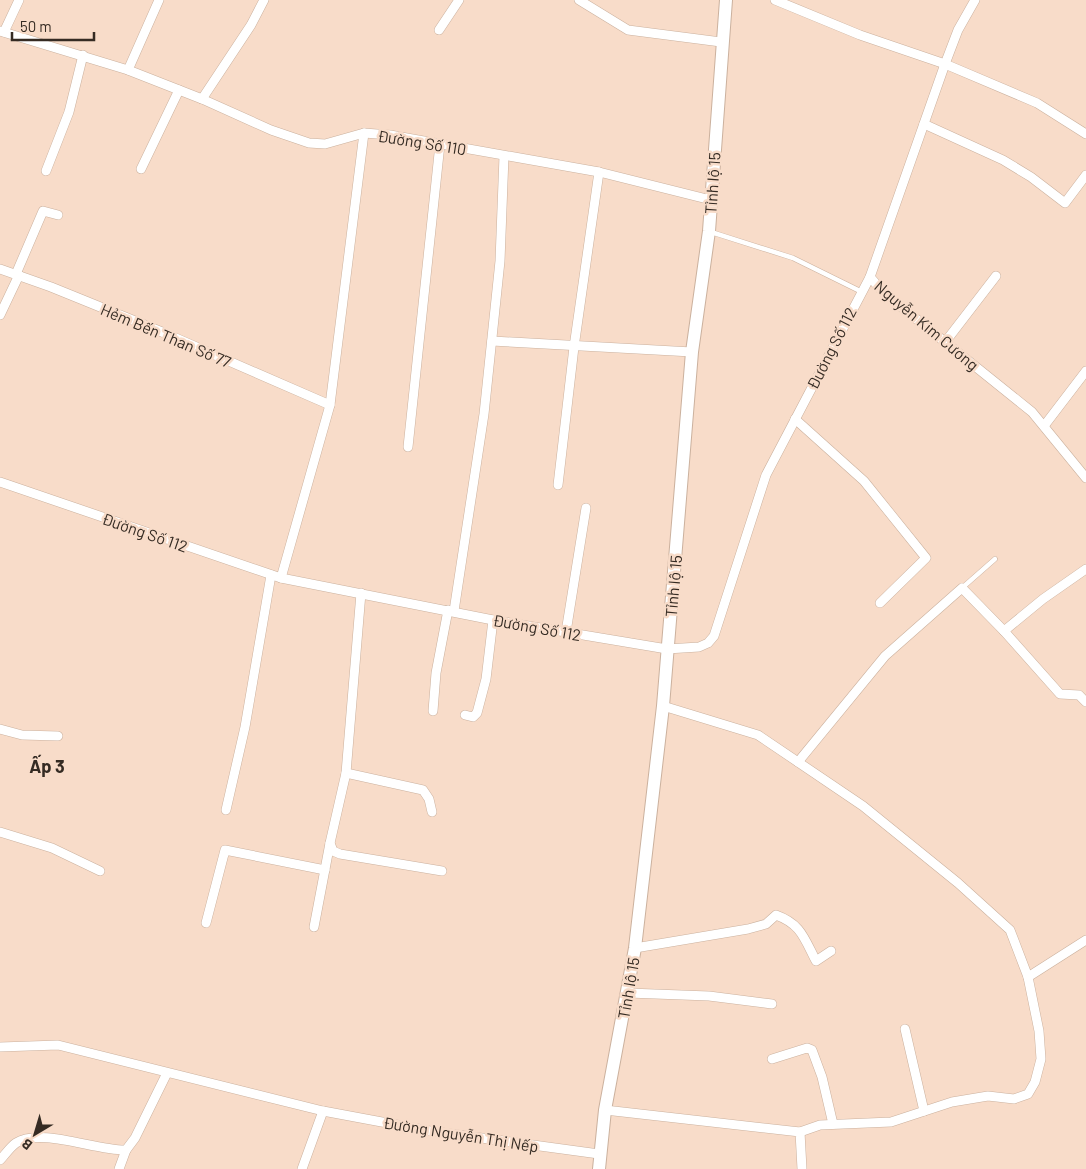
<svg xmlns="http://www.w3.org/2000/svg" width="1086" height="1169" viewBox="0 0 1086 1169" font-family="Barlow,sans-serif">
<rect width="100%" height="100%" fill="#f8dcc9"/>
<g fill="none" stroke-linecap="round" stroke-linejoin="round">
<!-- lane casing -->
<g stroke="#cbb19e" stroke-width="5.5">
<g id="lane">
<polyline points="711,232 793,258 860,291"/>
<polyline points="962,588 995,559"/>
</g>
</g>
<!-- street casing -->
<g stroke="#cbb19e" stroke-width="10">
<g id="street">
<polyline points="579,0 628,30 721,42"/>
<polyline points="775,0 860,35 945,64 1037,103 1086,134"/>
<polyline points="975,0 958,30 945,64 870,277 884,293 1032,412 1086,478"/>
<polyline points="439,30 459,0"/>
<polyline points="0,31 128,70 202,99 271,130 309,143 325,144 364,133 390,135 599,172 711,200"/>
<polyline points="4,32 19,0"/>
<polyline points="128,70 159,0"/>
<polyline points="202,99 251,25 264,0"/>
<polyline points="924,124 1003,160 1031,177 1065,203 1086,175"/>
<polyline points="141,169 179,90"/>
<polyline points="46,171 69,112 83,55"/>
<polyline points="0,269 51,287 162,332 330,405"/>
<polyline points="16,274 43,211 58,215"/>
<polyline points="0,315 19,275"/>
<polyline points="492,341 692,352"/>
<polyline points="946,341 996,276"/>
<polyline points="795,419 864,481 926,558 880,603"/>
<polyline points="1044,426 1086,371"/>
<polyline points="408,447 440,144"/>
<polyline points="0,482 281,578 493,620 667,649 699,647 708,643 714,636 766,475 870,277"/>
<polyline points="558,485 574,347 599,172"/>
<polyline points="281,578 330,405 364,133"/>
<polyline points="361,593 346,773 330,843 333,851 340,854 442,871"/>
<polyline points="454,611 484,414 500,261 504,156"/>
<polyline points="1004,631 1043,599 1086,569"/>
<polyline points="566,632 586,508"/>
<polyline points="663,706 758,735 863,806 958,883 1010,930 1028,977 1039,1031 1041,1059 1035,1082 1028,1094 1014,1099 988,1096 952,1102 891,1122 820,1125 800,1132"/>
<polyline points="433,711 436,673 448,610"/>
<polyline points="465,715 473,717 477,713 486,679 493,620"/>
<polyline points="0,729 22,735 58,736"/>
<polyline points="798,762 885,656 962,588 1004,631 1060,694 1079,695 1086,702"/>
<polyline points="346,773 423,790 429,799 432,812"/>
<polyline points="226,810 245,727 271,575"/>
<polyline points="0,832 52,848 100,871"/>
<polyline points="206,923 225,850 325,870"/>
<polyline points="314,927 330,843"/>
<path d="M635,948L748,929L766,924L776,915C801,924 804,938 816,961L831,951"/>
<polyline points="1028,977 1086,940"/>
<polyline points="628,993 709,996 772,1004"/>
<polyline points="905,1029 924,1111"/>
<polyline points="0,1047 58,1045 323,1111 430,1131 599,1154"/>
<polyline points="772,1059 807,1048 812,1050 822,1077 833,1124"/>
<polyline points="605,1110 800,1132 802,1169"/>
<path d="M0,1160C5,1155 10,1147 16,1143C41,1127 96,1151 126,1150L135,1138L167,1073"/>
<polyline points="119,1169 126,1150"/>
<polyline points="302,1169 323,1111"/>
</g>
</g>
<!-- secondary casing -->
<g stroke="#cbb19e" stroke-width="14">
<polyline id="secondary" points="599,1169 605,1110 635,948 663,706 692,352 709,231 726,0"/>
</g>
<!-- lane -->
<use href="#lane" stroke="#fff" stroke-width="4.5"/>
<!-- street -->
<use href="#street" stroke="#fff" stroke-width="9"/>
<!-- secondary -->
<use href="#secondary" stroke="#fff" stroke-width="12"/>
</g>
<g text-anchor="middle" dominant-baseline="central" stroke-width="5" stroke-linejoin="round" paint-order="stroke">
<!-- street labels -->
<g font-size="16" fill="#352b23" stroke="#f8dcc9">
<text transform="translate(422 142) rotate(9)">Đường Số 110</text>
<text transform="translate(712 183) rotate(-86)">Tỉnh lộ 15</text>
<text transform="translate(927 325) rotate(40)">Nguyễn Kim Cương</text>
<text transform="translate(166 335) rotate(23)">Hẻm Bến Than Số 77</text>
<text transform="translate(831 348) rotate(-63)">Đường Số 112</text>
<text transform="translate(145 532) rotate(19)">Đường Số 112</text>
<text transform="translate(673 586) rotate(-85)">Tỉnh lộ 15</text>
<text transform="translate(537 627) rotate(10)">Đường Số 112</text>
<text transform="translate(628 988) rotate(-80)">Tỉnh lộ 15</text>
<text transform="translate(461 1134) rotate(9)">Đường Nguyễn Thị Nếp</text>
</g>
<!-- neighbourhood labels -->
<g font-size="18" font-weight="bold" fill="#352b23" stroke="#f8dcc9">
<text x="47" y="766">Ấp 3</text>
</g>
</g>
<!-- north arrow -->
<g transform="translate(35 1134) rotate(218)" stroke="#f8dcc9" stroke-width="4" paint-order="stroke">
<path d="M0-4L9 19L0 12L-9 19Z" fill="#352b23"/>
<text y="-8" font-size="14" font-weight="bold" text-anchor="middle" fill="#352b23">B</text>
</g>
<!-- scale -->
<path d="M12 32v8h82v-8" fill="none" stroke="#352b23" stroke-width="2.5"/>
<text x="20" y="32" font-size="15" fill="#352b23" stroke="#f8dcc9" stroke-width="4" paint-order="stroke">50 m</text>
</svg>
